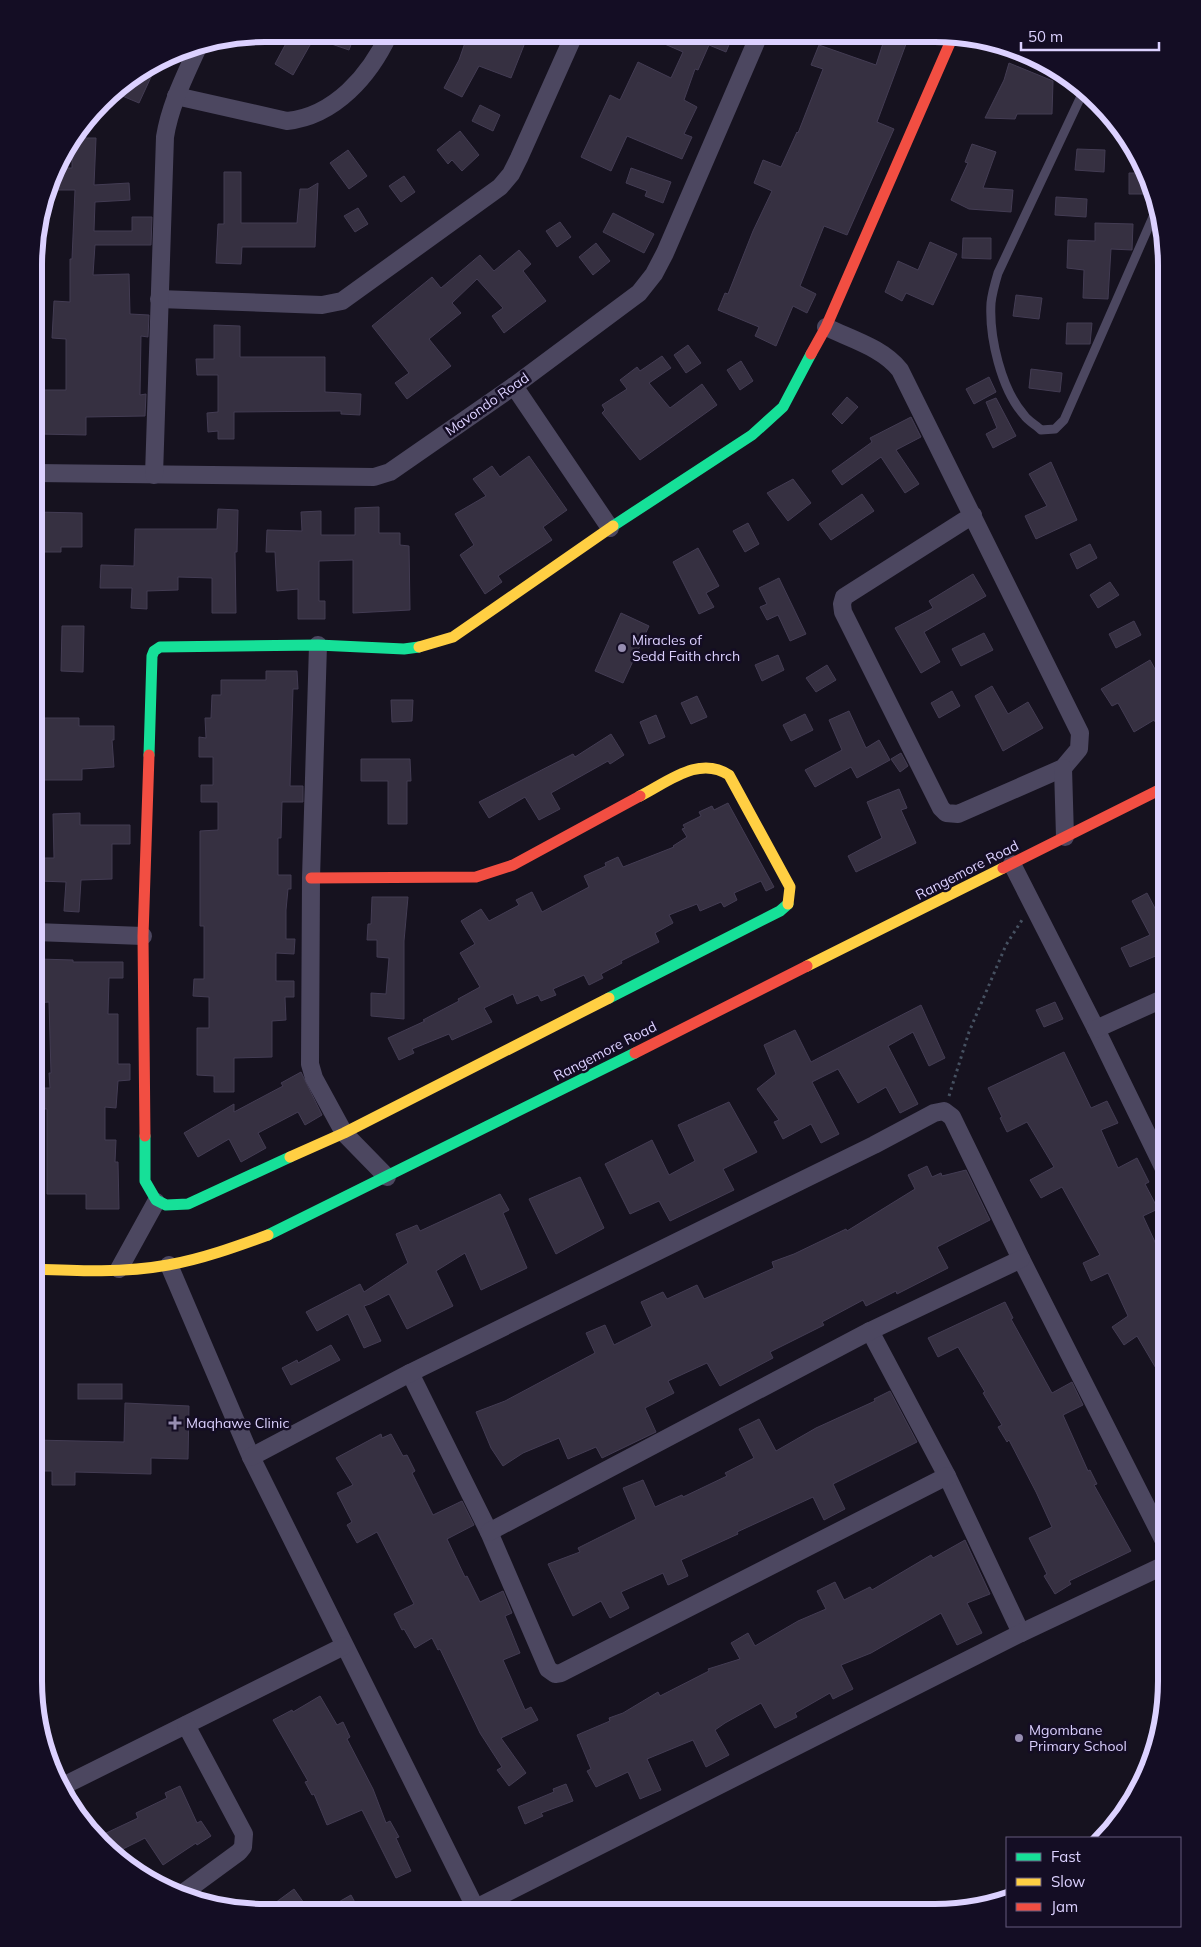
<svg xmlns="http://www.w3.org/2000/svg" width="1201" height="1947" viewBox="0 0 1201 1947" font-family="Mulish,sans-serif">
<rect width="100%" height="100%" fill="#16121f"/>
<!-- building -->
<g fill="#363041" stroke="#433c53">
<polygon points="291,34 355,34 349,50 314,38 293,75 275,64"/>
<polygon points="468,34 528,35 511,78 479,66 462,97 444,88 459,60"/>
<polygon points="644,35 733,35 726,52 709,45 698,70 695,69 684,100 697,107 684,134 692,137 682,159 627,136 611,171 581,157 610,95 620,100 638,62 671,78 683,52"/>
<polygon points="885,37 906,44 877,122 894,129 847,235 824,226 800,286 816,294 807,313 793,306 776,346 755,336 759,327 718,310 725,293 728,294 753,231 772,191 754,183 763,160 781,167 797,132 798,133 823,69 811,65 819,45 876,65"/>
<polygon points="1009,63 1053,81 1052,114 1017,114 1015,119 985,118 1004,80"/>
<polygon points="157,64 139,103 120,95 125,83"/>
<polygon points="480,105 500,115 493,131 472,121"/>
<polygon points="460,131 479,155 462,171 452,160 448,164 437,150"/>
<polygon points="77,138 96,138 94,185 129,183 130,200 95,202 94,231 132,231 132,217 152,217 151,245 95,245 93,275 129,274 130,314 149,315 148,337 141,336 140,395 146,394 145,416 86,417 86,435 39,434 40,390 66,390 66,339 52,338 54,301 70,302 70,259 72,259 75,190 55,190 55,170 56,168 72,168 72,144"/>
<polygon points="972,144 996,152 983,188 1013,190 1011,212 969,209 951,200 968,163 965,162"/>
<polygon points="1077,149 1105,150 1104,172 1075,170"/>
<polygon points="348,150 367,176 349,189 330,163"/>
<polygon points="631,168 671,182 663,203 645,196 647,191 626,183"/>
<polygon points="224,172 241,172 241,223 297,223 300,189 308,189 318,183 315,247 242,247 241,264 216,263 218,224 224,224"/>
<polygon points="1129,173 1147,173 1153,194 1129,194"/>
<polygon points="404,176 415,192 401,202 389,186"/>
<polygon points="1056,197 1087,199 1086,217 1055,215"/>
<polygon points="358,208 368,224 355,232 344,216"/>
<polygon points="613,213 654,234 644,253 603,232"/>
<polygon points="560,222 571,237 557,247 546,231"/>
<polygon points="1095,223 1133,224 1132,250 1111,249 1108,299 1083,298 1084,270 1067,268 1068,240 1095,241"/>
<polygon points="963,238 991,238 991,259 962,258"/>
<polygon points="930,242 957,254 933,305 906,293 902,301 885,292 898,261 918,270"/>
<polygon points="596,243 610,261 593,275 579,257"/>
<polygon points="519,250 531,264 523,271 546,301 504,333 492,316 503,308 477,279 452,303 461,313 429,339 451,366 407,399 395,383 409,373 372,326 432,277 441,288 480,255 494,271"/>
<polygon points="1016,295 1042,298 1039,319 1013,316"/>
<polygon points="1067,323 1092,323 1090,344 1066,344"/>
<polygon points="214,325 240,326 240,357 325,357 325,392 361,394 360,415 341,414 341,411 234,412 234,439 218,439 218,431 208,432 207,413 218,412 218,375 197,375 196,359 214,359"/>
<polygon points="688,345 701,363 686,373 674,355"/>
<polygon points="662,356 671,368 649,383 670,408 702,384 717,405 640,460 602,413 605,410 602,405 627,389 620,380 637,367 640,371"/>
<polygon points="741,361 753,381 740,390 727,370"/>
<polygon points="1031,369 1062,373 1060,392 1029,388"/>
<polygon points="989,377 996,392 974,404 966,389"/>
<polygon points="847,397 858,407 842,424 832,414"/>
<polygon points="996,398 1016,436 993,448 986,434 997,428 986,402"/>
<polygon points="911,417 921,437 896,450 919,484 905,493 881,457 842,485 832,471 872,442 870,438"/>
<polygon points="529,456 567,510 543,527 552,540 498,576 502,582 485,594 460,555 474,545 455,514 486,496 473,479 492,466 500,477"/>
<polygon points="1051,462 1077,520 1036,539 1025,516 1047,506 1029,474"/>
<polygon points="793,479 811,503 788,521 767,493"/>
<polygon points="862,494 874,511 831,540 819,524"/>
<polygon points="379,507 379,533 400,533 400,545 409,546 410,610 353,613 353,560 319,561 319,601 325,601 325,619 298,619 298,589 277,591 275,552 266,552 267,530 302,531 301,512 321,511 321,535 355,535 355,508"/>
<polygon points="218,509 238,510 237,552 235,552 236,613 212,613 212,578 178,577 178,590 147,591 147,609 131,608 132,588 100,588 101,565 134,566 135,529 217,529"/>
<polygon points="36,512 82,513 82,547 61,547 61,552 35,552"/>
<polygon points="748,523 759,544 745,552 733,531"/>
<polygon points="1090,544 1097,558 1077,569 1070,554"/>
<polygon points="698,548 719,586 706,593 714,607 699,614 673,562"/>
<polygon points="973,574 986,596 924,632 940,662 921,673 895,628 933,608 929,601"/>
<polygon points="779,578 806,634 790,641 778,615 767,620 760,607 767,604 759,588"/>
<polygon points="1110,582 1119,595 1098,608 1090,595"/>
<polygon points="621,613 649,626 623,683 595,671"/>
<polygon points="1134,621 1141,635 1116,648 1109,634"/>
<polygon points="62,626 84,626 83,672 61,671"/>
<polygon points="984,633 993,650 961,666 952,649"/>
<polygon points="778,655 784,670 762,681 755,665"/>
<polygon points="1150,660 1167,691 1167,742 1154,720 1134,732 1118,703 1112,706 1101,689"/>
<polygon points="827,665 836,680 816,692 806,678"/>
<polygon points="266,671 297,671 298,689 293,689 290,786 303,786 303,802 282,802 281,838 278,838 278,875 291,875 291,889 288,889 286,910 286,939 295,939 294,954 276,953 276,981 294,981 294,997 285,997 286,1020 272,1021 272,1057 234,1058 234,1092 214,1092 214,1076 197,1075 197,1028 209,1028 209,997 193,996 194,979 204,979 204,926 200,926 200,831 218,830 218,802 201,802 201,785 213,785 213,757 199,757 199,737 206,738 205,718 211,718 212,695 221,695 221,680 266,680"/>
<polygon points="992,686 1008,714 1028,702 1043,728 1003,751 975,696"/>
<polygon points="952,691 960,706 939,718 931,703"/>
<polygon points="697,696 707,717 691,724 681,703"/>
<polygon points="391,700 413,700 412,721 392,722"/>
<polygon points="849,711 866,748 879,740 890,760 857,778 851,767 815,787 805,770 842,750 829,720"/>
<polygon points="805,714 813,730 791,741 783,725"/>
<polygon points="656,715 665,737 649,744 640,722"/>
<polygon points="39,718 79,718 79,726 114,726 114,740 112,740 114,767 82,769 82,780 35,780 35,754 39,754"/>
<polygon points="611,734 624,755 610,764 608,761 551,793 560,809 539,820 525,797 489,818 479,802 573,754 575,757"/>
<polygon points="901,753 908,766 900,772 891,759"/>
<polygon points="361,759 410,759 411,781 407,781 407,824 388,824 388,781 361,781"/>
<polygon points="899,789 907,808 901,810 916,843 856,872 848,856 882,838 867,802"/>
<polygon points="728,803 774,887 766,891 761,881 734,893 737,900 724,907 721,902 700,911 697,904 669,915 673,923 655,933 659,942 621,961 622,963 601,974 603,978 589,985 584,975 553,989 556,995 541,1001 538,995 517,1004 513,994 484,1008 492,1022 452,1040 449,1034 412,1049 414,1053 399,1060 388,1038 425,1021 423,1020 459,1001 458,999 480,987 460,953 475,944 461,921 481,909 489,921 519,905 516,900 532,892 542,912 589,887 584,876 606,866 605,863 618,857 623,867 674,847 673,846 687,837 682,829 685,828 683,825 701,816 699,812 712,806 714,810"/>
<polygon points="80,813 80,825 130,825 130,844 112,844 112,879 81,880 79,912 64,911 66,882 39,881 40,858 54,858 53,814"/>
<polygon points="1147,893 1167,931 1167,951 1130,967 1121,948 1150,935 1132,901"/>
<polygon points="372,897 408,897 404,941 404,1019 371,1016 371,993 386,994 389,958 377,957 377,940 367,940 368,924 371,924"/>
<polygon points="39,959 73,960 73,962 123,962 123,978 109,978 108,1014 118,1014 118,1064 130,1064 130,1080 118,1081 116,1108 105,1107 105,1140 116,1140 115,1162 118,1162 119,1209 86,1209 86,1194 47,1194 47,1109 35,1109 35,1088 50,1088 49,1073 51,1073 49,1002 36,1003"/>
<polygon points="1055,1002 1063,1019 1044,1027 1036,1010"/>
<polygon points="921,1005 945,1058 929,1066 913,1032 888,1046 918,1104 900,1113 886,1087 858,1103 838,1069 812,1082 839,1134 821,1143 811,1124 783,1139 774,1122 779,1120 757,1089 776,1074 764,1045 795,1030 811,1062"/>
<polygon points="1064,1052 1091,1108 1107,1101 1118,1123 1101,1130 1118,1168 1137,1158 1149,1182 1145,1184 1158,1209 1143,1216 1167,1268 1167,1387 1137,1336 1124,1345 1112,1327 1128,1316 1108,1273 1091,1281 1083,1263 1100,1255 1062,1187 1041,1198 1030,1180 1054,1167 1027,1122 1007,1132 1000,1118 1002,1117 988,1088"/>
<polygon points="301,1072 322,1115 305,1125 298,1112 258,1133 266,1148 241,1162 229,1139 198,1157 184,1133 234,1104 234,1112 283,1086 281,1083"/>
<polygon points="729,1102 757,1152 723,1169 734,1190 670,1221 659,1201 630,1214 605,1164 652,1140 669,1175 695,1161 678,1125"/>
<polygon points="927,1166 932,1177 941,1173 942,1176 966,1170 990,1220 937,1247 948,1268 897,1294 896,1291 866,1306 863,1300 822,1322 824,1325 770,1352 773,1358 720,1386 707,1363 668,1381 674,1393 645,1408 656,1432 602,1458 596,1447 568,1459 559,1438 523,1453 503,1466 491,1448 476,1412 505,1401 595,1353 586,1333 605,1325 614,1345 652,1326 641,1302 663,1292 667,1299 697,1285 704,1299 774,1268 772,1262 794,1254 846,1229 847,1231 915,1189 908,1175"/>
<polygon points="580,1177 604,1228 556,1254 529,1199"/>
<polygon points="500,1194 509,1210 503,1213 527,1268 481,1290 465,1253 436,1271 453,1306 407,1329 389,1294 370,1304 364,1306 381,1341 364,1348 348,1314 317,1331 306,1312 360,1284 364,1292 408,1263 396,1234 417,1225 420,1231"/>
<polygon points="1005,1302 1013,1318 1011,1319 1052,1393 1072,1382 1083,1405 1063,1415 1088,1471 1090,1470 1097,1484 1094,1485 1131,1551 1069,1581 1071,1584 1055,1594 1044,1576 1047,1574 1029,1538 1052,1527 1036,1492 1009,1440 1007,1442 998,1427 1002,1425 983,1393 985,1392 958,1347 938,1357 928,1338"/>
<polygon points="331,1345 340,1360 291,1385 282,1368 297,1360 298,1363"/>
<rect x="78" y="1384" width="44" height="15"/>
<polygon points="890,1391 917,1442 833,1484 845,1509 824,1520 813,1497 737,1532 738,1534 681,1560 688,1576 668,1585 663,1573 621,1592 629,1608 610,1618 601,1601 573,1616 548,1564 580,1552 578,1548 636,1519 623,1488 643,1480 655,1507 682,1495 683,1497 727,1476 725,1473 754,1458 739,1429 759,1419 776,1451 816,1428 875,1401 874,1399"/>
<polygon points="125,1403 189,1406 188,1459 151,1458 151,1474 75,1472 75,1485 52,1485 52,1471 34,1471 34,1440 124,1442"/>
<polygon points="381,1434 382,1438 391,1434 403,1456 407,1455 415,1471 412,1473 433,1515 462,1501 474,1525 447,1539 465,1577 467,1576 480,1602 503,1591 512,1613 505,1616 520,1653 503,1660 525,1710 531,1707 538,1720 501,1738 526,1773 509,1786 497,1770 502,1767 480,1733 440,1649 438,1650 432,1638 415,1648 404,1629 402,1630 394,1614 414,1604 377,1532 357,1543 347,1525 352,1522 337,1493 353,1485 336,1458"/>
<polygon points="965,1540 990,1594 967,1603 982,1633 957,1645 941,1613 871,1653 841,1665 853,1689 833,1699 830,1693 795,1713 797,1717 775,1728 761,1703 725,1723 715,1730 729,1755 706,1767 693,1740 647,1759 661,1790 640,1799 628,1772 596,1787 587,1771 591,1769 577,1735 610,1721 609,1718 623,1713 658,1692 660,1696 709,1671 708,1669 740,1659 731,1643 748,1633 755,1646 798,1621 826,1609 817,1591 835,1582 844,1600 870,1587 872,1590 931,1555 933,1558"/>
<polygon points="320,1696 337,1725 343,1722 350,1737 347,1739 373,1789 386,1823 390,1821 399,1837 396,1838 411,1871 396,1878 362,1810 327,1825 314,1794 312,1795 305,1782 308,1781 273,1720 292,1710 293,1712"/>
<polygon points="566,1784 573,1801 541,1813 543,1816 525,1824 518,1807 554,1792 553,1789"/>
<polygon points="180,1786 197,1823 201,1821 211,1836 197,1845 196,1843 163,1865 145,1838 113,1854 110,1850 102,1835 138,1818 136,1813 167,1798 165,1793"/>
<polygon points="294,1889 304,1903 293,1911 264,1911"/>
<polygon points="351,1895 360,1912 321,1912"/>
</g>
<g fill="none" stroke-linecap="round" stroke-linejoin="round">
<!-- path -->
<polyline stroke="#465161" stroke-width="3" stroke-dasharray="2.5 4" stroke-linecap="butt" points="949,1096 969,1032 1006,945 1022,920"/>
<!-- lane -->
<path stroke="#4c4760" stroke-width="9" d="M1084,90L998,273C995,283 992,293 991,303C989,337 1001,389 1024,415C1028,421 1036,425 1041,430L1055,429L1064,420L1156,210"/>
<!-- street -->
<g stroke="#4c4760" stroke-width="18">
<path d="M176,96L287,121C335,116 370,75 389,34"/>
<polyline points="159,299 322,305 342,301 500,187 511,174 519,158 574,35"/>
<path d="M826,327C851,339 883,348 900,370L1080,733L1079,749L1063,768L958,814L946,813L941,808L843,612L842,604L844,597L973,515"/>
<polyline points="514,386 610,528"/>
<polyline points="35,473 374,477 390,472 514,386 639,293 654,274 665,253 759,35"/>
<path d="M154,475L165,137C170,105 185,76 198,47"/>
<polyline points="318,645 311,878 310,1064 314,1078 344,1133 387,1177"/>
<polyline points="1063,768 1065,837"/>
<polyline points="1012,864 1096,1029 1167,1175"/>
<polyline points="35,932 143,936"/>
<polyline points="1096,1029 1167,997"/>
<polyline points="169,1265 251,1457 475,1907"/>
<polyline points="119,1269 156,1202"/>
<polyline points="870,1331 947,1476 1021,1633"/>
<polyline points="410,1373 489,1532 548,1669 555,1674 561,1673 947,1476"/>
<polyline points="251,1457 410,1373 874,1145 934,1113 944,1111 952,1117 1021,1259 1167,1547"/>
<polyline points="489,1532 870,1331 1021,1259"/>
<polyline points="61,1787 344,1646"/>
<polyline points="179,1896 239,1852 243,1847 244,1834 186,1725"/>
<polyline points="468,1912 1021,1633 1167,1564"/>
</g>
<!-- fast -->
<g stroke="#16e098" stroke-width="11">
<polyline points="613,526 752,435 783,407 811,354"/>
<polyline points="149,755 152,656 154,651 160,647 318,645 404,649 419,647"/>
<polyline points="609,998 780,911 788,904"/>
<polyline points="145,1136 145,1181 156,1200 166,1205 188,1204 290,1157"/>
<polyline points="268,1235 635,1053"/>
</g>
<!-- slow -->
<g stroke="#ffcf43" stroke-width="11">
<polyline points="419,647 453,637 613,526"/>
<path d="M640,796C668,782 699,755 729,775L790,887L788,904"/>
<polyline points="807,966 1003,868"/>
<polyline points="290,1157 344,1133 609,998"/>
<path d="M34,1269C79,1271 124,1273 168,1265C202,1259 235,1247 268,1235"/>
</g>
<!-- jam -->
<g stroke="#f24e42" stroke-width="11">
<polyline points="811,354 826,327 953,36"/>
<polyline points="1003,868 1167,786"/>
<polyline points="311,878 476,877 513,865 640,796"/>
<polyline points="635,1053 807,966"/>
<polyline points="145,1136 143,936 149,755"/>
</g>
</g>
<!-- markers -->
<g fill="#978eb1" stroke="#140d24" stroke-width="2">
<circle cx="622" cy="648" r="5"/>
<path d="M172.5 1415.5h5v5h5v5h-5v5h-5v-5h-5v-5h5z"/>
<circle cx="1019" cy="1738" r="5"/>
</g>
<g text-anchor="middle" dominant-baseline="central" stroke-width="5" stroke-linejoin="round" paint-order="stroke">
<!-- street labels -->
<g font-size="14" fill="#dcd1ff" stroke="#140d24">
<text transform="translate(487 404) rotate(-35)">Mavondo Road</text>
<text transform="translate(967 870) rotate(-27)">Rangemore Road</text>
<text transform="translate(605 1051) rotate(-27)">Rangemore Road</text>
</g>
<!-- poi labels -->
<g font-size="14" fill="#dcd1ff" stroke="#140d24" text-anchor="start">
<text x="632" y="640">Miracles of<tspan x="632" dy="16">Sedd Faith chrch</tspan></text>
<text x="186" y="1423">Maqhawe Clinic</text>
<text x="1029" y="1730">Mgombane<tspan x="1029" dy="16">Primary School</tspan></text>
</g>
</g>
<!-- crop -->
<path d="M0 0H1201V1947H0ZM265 42H935A223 223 0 0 1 1158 265V1681A223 223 0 0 1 935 1904H265A223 223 0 0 1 42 1681V265A223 223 0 0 1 265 42Z" fill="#140d24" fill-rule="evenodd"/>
<path fill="none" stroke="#dcd1ff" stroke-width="6" d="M265 42H935A223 223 0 0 1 1158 265V1681A223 223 0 0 1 935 1904H265A223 223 0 0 1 42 1681V265A223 223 0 0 1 265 42Z"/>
<!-- legend -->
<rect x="1006" y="1837" width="175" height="90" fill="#140d24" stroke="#645b7c"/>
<rect x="1016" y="1853" width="25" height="8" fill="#16e098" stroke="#645b7c"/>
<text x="1051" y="1862" font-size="15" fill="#dcd1ff">Fast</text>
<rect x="1016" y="1878" width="25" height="8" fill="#ffcf43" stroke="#645b7c"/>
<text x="1051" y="1887" font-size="15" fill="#dcd1ff">Slow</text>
<rect x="1016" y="1903" width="25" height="8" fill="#f24e42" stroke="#645b7c"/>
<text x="1051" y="1912" font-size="15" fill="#dcd1ff">Jam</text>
<!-- scale -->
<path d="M1021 42v8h138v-8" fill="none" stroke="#dcd1ff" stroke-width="2.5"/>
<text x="1028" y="42" font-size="15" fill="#dcd1ff" stroke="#140d24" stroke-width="4" paint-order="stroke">50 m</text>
</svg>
